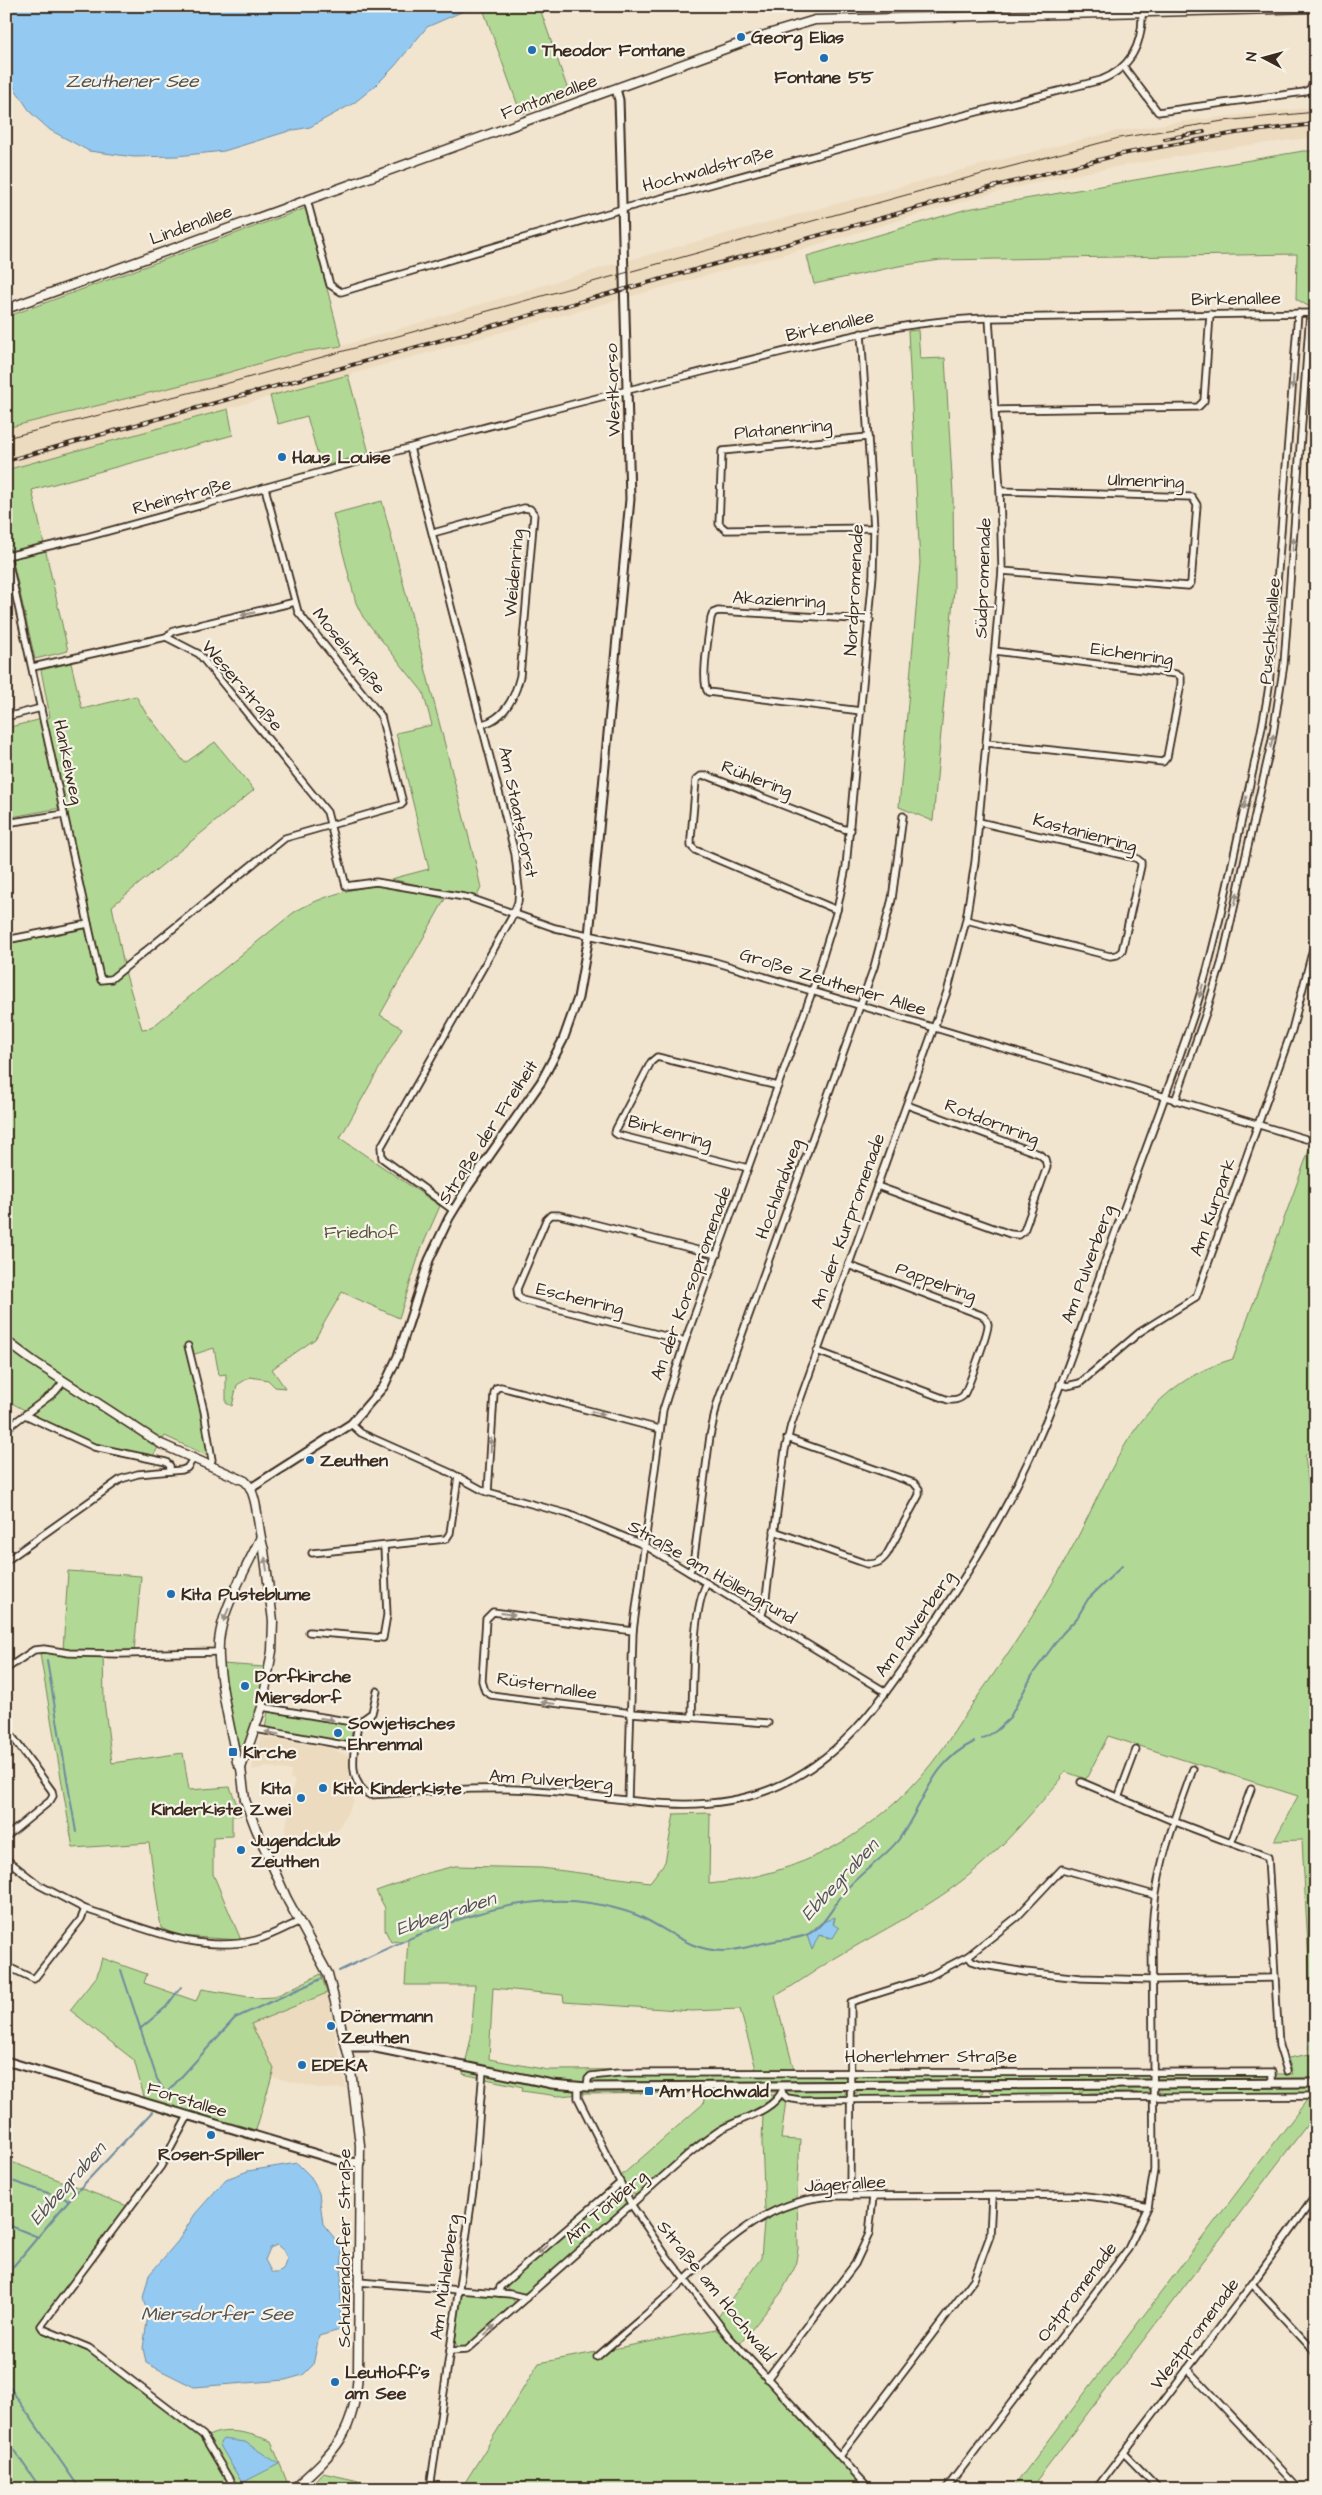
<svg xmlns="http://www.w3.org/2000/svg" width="1322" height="2495" viewBox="0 0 1322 2495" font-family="'Architects Daughter',sans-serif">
<rect width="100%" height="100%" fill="#f1e5d0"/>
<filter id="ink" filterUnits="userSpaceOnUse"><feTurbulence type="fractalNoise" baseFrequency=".02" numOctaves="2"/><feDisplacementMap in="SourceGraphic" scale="10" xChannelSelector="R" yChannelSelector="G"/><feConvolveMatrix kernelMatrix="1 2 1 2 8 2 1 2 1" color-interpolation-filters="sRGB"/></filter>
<g filter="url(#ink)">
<!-- built -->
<g fill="#eddbbf">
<polygon points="1316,107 1316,137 1243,146 1126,165 1046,180 978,197 809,247 6,470 6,428 210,378 295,353 342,346 621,262 988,163 1113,132 1184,121"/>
<polygon points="261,1737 330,1748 349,1756 349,1772 354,1801 337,1831 284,1836 291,1800 291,1796 287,1795 288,1789 292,1790 295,1780 290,1779 291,1771 268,1767 252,1770 255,1752"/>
<polygon points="327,1993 346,2088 322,2089 272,2077 274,2069 251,2024"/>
</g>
<!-- green -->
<g fill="#b1d995" stroke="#76825a" fill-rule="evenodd">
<polygon points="482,6 539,6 570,96 521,114"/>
<polygon points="1303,151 1316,151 1316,306 1308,306 1296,299 1297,254 941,260 899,266 814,284 807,256 967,209"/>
<polygon points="306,208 342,346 295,353 210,378 6,428 6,317"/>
<polygon points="918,330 920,359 945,358 953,494 954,589 933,821 899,807 920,563 908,331"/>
<polygon points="348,375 369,453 321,467 307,416 278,424 270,396"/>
<polygon points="228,409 233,435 32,490 68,651 35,659 6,531 6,470"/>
<polygon points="382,501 475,861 481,888 476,898 391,879 429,869 396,733 432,725 423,692 363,617 356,603 333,514"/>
<path d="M71,663L82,709L136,696L144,710L185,763L215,742L254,790L112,906L126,975L142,1029L151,1028L293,913C315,899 354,886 381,886C396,886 428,895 445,899L380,1015L402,1028L340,1138L440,1206L421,1249L399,1318L342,1292L315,1339L272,1369L285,1388L275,1387L268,1380L250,1377L237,1385L232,1406L226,1403V1374L219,1375L214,1348L192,1355L212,1455L208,1456L165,1436L153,1456L96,1445L60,1429L6,1400V944L90,928L66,807L6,818V728L50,717L41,670Z"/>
<path d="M1316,1131V1443L1305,1456L1309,1489L1316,1506V2079L706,2082L705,2089H776L778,2092L583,2094L558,2096L522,2091L523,2087L463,2074L471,2038L475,1985H405L408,1940L391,1942L385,1930V1908L376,1891L427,1873L455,1866L541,1868L650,1882L665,1862L674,1814L710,1813L709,1884C800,1875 875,1835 932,1763C948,1743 961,1720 976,1699C1011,1650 1044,1601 1072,1548C1115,1468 1135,1388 1233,1359ZM1108,1736L1298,1796L1274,1841L1302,1840L1310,1982V2054L1288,2058L1293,2074H795L775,1996C798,1984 819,1967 842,1954C890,1926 940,1902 982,1864C1011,1838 1036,1808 1062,1778L1060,1776L1066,1772L1086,1779ZM835,1918L830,1938L818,1935L812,1949L807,1935L821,1923ZM493,1988L563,1995L564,2002L692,2011L740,2009L756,2069L548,2070L489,2059Z"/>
<polygon points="68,1571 141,1576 134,1652 103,1652 104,1701 112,1763 183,1753 189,1790 230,1787 241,1815 232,1816 232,1836 213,1837 213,1874 241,1940 178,1936 161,1928 149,1843 73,1848 40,1654 63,1650"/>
<polygon points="223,1664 264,1667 261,1700 246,1744 240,1746 236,1741"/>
<polygon points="268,1711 353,1725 351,1742 348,1743 265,1729"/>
<polygon points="102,1958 147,1974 144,1983 196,2001 202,1989 255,1998 274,1997 321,1974 327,1993 251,2024 274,2069 256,2130 145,2100 134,2060 70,2010 97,1976"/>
<polygon points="1316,2086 1316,2094 1162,2095 1158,2091 1165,2087"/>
<polygon points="1080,2087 1080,2095 995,2096 990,2091 992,2088"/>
<polygon points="1145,2087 1150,2091 1146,2095 1133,2092 1090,2093 1082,2095 1082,2089"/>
<polygon points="981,2088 984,2092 979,2096 860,2097 855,2093 861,2089"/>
<polygon points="786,2089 842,2089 846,2093 842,2097 840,2095 795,2097 787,2094"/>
<path d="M719,2094L776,2095C754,2113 724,2122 700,2140C679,2156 660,2176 639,2193L635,2195L630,2193L621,2176L703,2104L705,2096Z"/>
<polygon points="782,2100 786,2100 781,2139 800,2140 797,2194 798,2249 795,2267 781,2293 739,2345 718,2317 761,2258 765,2210 762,2143 763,2114"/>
<polygon points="1307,2100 1316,2100 1316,2113 1030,2489 1012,2489"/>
<path d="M6,2160L130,2207L37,2327L87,2349L203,2439C224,2425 249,2433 271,2441L289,2487L287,2489H6Z"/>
<polygon points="614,2190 621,2192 626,2201 626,2206 531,2290 524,2293 508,2290 506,2285"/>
<polygon points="466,2293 512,2297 515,2303 464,2348 458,2347 455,2342 460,2297"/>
<polygon points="716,2329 866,2489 461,2489 539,2363"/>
<polygon points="323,2473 386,2487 385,2489 308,2489"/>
</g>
<!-- water -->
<g fill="#94caf2" stroke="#708a9d" fill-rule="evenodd">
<polygon points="6,6 475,6 427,27 394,67 375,86 354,103 310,127 289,131 224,151 177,156 134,157 89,151 50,130 31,113 6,75"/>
<polygon points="835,1917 833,1924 839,1928 833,1938 819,1935 812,1950 807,1935 821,1923"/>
<path d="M297,2163L311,2177L319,2193L323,2224L336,2240L337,2246H342L340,2330L319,2336L313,2365L303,2375L285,2380L194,2387L146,2363L143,2348L148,2315L143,2298L149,2275L178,2241L195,2214L226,2179L248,2171ZM277,2245L283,2250L287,2258L283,2270L277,2273H272L265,2260L270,2248Z"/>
<polygon points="223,2439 245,2442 279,2464 242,2483 221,2447 220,2443"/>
</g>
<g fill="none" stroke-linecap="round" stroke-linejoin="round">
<!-- stream -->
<g stroke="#708a9d" stroke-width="2">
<polyline points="47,1661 76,1832"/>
<polyline points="982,1739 996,1731 1009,1719 1034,1672 1062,1634 1077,1618 1088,1599 1122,1566"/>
<polyline points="121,1970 157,2079 165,2092"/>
<path d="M339,1971C413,1936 506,1890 590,1903C607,1906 626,1910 641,1917C669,1930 690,1951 724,1951C740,1950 754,1945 769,1942C780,1939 794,1940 806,1935C824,1928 833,1906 845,1891C860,1872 884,1859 899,1839C924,1804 931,1762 974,1742"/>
<polyline points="140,2029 166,2007 181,1987"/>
<polyline points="161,2099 235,2018 321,1979"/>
<polyline points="6,2179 69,2200"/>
<polyline points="6,2224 38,2237"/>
<polyline points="6,2275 69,2200 152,2112"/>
<polyline points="6,2382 80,2489"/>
<polyline points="6,2439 41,2489"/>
</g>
<!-- minor casing -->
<g stroke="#3b2a1e" stroke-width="9">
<g id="minor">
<polyline points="1124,67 1158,112 1304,92 1310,89 1313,82 1316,31"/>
<path d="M307,200L330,285L341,292L622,209L911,129L1101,80C1131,68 1143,43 1142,12"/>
<polyline points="995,410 1198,407 1204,401 1210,314"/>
<polyline points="868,437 722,451 719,524 726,530 874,528"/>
<polyline points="410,448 515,854 519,889 518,902 513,915 381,1147 382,1158 453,1210"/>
<polyline points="1000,491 1192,497 1197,505 1191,583 1188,586 1002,571"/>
<path d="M433,533L524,508L530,509L534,514L520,676C515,697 505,718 483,724"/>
<polyline points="6,551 99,973 101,980 111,979 285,838 401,805 403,803 381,716 298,612 265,488"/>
<path d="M7,556L83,538C284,483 483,425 685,376C786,352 885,321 989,318L1316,313"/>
<polyline points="166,637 174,631 295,602"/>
<polyline points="33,667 166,637 199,654 327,812 346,886 376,882 470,898 555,928 715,962 1306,1139"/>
<path d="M861,711L708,692C700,683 709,633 711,618L713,613L718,611L870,620"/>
<polyline points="6,717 41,708"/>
<polyline points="987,743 1163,762 1167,757 1181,684 1181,677 1176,674 995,651"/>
<polyline points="6,823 64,814"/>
<polyline points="837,910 695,850 691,846 691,838 696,780 701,776 708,776 844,829 851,830"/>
<polyline points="966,920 1110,956 1117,955 1122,951 1141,866 1141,862 1136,858 979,822"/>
<polyline points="6,940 88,924"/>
<polyline points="1175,1101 1207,1010 1222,961 1272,740 1284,664 1310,313"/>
<polyline points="748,1168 618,1135 615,1133 616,1129 651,1062 657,1057 778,1086"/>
<polyline points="877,1186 1010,1234 1019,1235 1024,1231 1047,1167 1045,1159 1039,1154 907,1105"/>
<polyline points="685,1341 522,1300 518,1296 517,1289 546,1220 551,1215 559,1215 717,1255"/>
<polyline points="188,1346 204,1411 212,1460 209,1466"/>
<path d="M817,1351L948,1400C954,1400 958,1400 963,1396C967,1391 989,1331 988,1324C987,1319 985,1317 981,1315L848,1265"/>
<polyline points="1060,1384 1067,1386 1080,1383 1140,1332 1196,1297 1292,1030 1316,937"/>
<polyline points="25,1415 94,1447 166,1462 170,1466 170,1471"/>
<polyline points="351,1424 361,1433 451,1473 484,1491 568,1514 644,1545 886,1692"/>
<polyline points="6,1429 55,1392 64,1381"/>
<polyline points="488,1493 494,1393 496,1388 501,1387 659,1429"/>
<path d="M774,1531L867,1564C877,1564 881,1562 887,1554L919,1495V1489L914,1483L787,1438"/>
<polyline points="312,1553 446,1539 450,1533 458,1477"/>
<polyline points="6,1561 121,1479 138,1474 182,1470 187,1468 193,1459"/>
<polyline points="689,1572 693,1565 710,1436 717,1404 874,967 892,899 903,816"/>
<polyline points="761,1617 765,1605 785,1450 791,1425 948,989 966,920 975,862 1002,571 1000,491 989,318"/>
<polyline points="633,1631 493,1612 486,1619 482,1681 485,1691 491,1695 631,1713 768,1723"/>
<polyline points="309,1632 383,1638 387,1615 384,1546"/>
<polyline points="6,1669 34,1650 44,1649 69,1653 120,1654 218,1652"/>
<path d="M377,1691L372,1713L358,1723C355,1746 345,1782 370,1795C425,1792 480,1786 535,1790C615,1795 693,1820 771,1789C838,1762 878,1706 917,1648C958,1589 996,1530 1027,1464C1062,1390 1087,1310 1115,1233C1142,1158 1171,1084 1196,1008C1214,950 1226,891 1239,832C1250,783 1262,735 1269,686L1298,313"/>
<polyline points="262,1707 358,1723"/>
<path d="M692,1717C693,1685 692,1608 707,1583"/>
<polyline points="6,1728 52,1791 53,1796 50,1801 6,1837"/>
<polyline points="255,1729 355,1747"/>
<polyline points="1081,1782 1173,1821 1268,1857 1279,2046 1287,2071"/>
<polyline points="1118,1798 1136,1750"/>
<polyline points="628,1801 633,1631 663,1410 685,1341 812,992 837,910 846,867 873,575 874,528 861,333"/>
<polyline points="1231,1843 1251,1789"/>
<polyline points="6,1859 39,1885 85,1909 81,1919 34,1979 6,1966"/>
<path d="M85,1909C141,1926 197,1955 256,1940C271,1936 285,1928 298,1922"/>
<polyline points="968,1956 972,1961 984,1965 1025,1972 1081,1978 1152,1980 1273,1978"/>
<polyline points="578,2086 578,2098 631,2204 665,2254 729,2337 870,2489"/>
<polyline points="587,2087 588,2079 591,2076 618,2073 1272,2072 1272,2083"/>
<polyline points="782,2093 787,2098 800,2100 1316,2096"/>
<polyline points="188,2116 161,2166 41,2326 43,2329 89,2348 203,2435 235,2489"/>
<polyline points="850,2196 851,2002 924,1979 968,1956 1017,1917 1062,1869 1154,1895"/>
<polyline points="359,2282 510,2294 526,2298"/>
<polyline points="1252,2284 1316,2353"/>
<polyline points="499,2293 500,2287 510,2278 620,2183"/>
<path d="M450,2351L467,2350L686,2156C697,2147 708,2138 720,2130C738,2119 773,2112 782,2091"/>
<path d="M597,2357C623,2334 649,2312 675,2289C723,2245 764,2200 833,2196L1077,2195L1112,2199L1148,2207"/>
<polyline points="1187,2369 1295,2484"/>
<polyline points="767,2379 855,2264 869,2234 873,2197"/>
<polyline points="1124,2453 1159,2489"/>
<polyline points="840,2456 974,2279 990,2236 992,2196"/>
<polyline points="430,2489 474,2183 483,2070"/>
<path d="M946,2489L1128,2249L1148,2207L1154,2170L1152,1932C1155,1868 1172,1828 1193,1769"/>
<polyline points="1096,2489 1252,2284 1316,2195"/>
</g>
</g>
<!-- tertiary casing -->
<g stroke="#3b2a1e" stroke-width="11">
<g id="tertiary">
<polyline points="251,1488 351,1424 384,1386 398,1356 429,1260 449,1218 469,1185 541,1082 563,1040 578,998 589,936 630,499 620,130 619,100 616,89"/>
<polyline points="347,2047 371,2047 552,2084 587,2087 1316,2083"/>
<polyline points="6,2061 340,2161 361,2163"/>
</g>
</g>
<!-- secondary casing -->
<g stroke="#3b2a1e" stroke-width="11">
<g id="secondary">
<polyline points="6,309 755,38 815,20 1316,8"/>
<path d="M6,1341L33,1361L161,1444L245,1481C259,1494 257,1531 264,1550L273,1621L272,1651L262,1707L241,1768"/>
<path d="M260,1539C247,1567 225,1604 220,1634C214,1665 231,1729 237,1762L241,1768L245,1800L256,1829L287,1899L328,1974L350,2062L360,2145L358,2372C355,2433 337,2450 293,2489"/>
</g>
</g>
<!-- minor -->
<use href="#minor" stroke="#f7f3e8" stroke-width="5.5"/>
<!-- tertiary -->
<use href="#tertiary" stroke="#f7f3e8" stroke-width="7"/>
<!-- secondary -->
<use href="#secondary" stroke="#f7f3e8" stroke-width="8"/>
<!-- tram -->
<polyline stroke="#3b2a1e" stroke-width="1" points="6,438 225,384 971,177 1119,138 1223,121 1316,112"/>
<!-- rail casing -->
<g stroke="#3b2a1e" stroke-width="4">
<g id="rail">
<polyline points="1165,139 1204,132"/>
<polyline points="6,461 1000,185 1122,154 1236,133 1316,124"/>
</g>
</g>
<!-- rail -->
<use href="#rail" stroke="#f7f3e8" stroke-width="2" stroke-dasharray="5.5" stroke-linecap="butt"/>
</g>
<!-- one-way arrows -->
<defs><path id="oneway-solid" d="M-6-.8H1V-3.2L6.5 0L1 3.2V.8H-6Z" transform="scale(1.25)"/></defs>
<g fill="#998e83">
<use href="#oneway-solid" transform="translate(1293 382) rotate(94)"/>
<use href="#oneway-solid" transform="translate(1293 544) rotate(-86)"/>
<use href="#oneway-solid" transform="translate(248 614) rotate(167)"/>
<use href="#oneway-solid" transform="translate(1272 741) rotate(-78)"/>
<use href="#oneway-solid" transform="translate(1245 803) rotate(102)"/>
<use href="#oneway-solid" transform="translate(1236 899) rotate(-77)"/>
<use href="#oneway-solid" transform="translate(1201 991) rotate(106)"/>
<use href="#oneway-solid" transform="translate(598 1413) rotate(15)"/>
<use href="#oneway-solid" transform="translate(491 1445) rotate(-87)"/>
<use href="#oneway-solid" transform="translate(266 1564) rotate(-98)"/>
<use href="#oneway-solid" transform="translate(508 1614) rotate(8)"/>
<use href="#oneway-solid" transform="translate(226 1615) rotate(112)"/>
<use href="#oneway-solid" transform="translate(548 1703) rotate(-173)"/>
<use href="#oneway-solid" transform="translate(327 1719) rotate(9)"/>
<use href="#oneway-solid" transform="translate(272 1733) rotate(-169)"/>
<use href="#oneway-solid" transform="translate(543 2249) rotate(139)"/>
<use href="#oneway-solid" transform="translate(490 2330) rotate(-42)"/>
</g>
</g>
<!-- markers -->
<g fill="#1f6fb2" stroke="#f7f3e8" stroke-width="2">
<circle cx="741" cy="37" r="5"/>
<circle cx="532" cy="50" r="5"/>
<circle cx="824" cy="58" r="5"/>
<circle cx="282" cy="457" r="5"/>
<circle cx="310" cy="1460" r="5"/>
<circle cx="171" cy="1594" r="5"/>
<circle cx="245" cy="1686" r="5"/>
<circle cx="338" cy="1733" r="5"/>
<rect x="228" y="1747" width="10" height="10" rx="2.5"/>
<circle cx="323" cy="1788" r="5"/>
<circle cx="301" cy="1798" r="5"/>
<circle cx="241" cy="1850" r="5"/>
<circle cx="331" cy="2026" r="5"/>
<circle cx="302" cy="2065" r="5"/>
<rect x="644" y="2086" width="10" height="10" rx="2.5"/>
<circle cx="211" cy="2135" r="5"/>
<circle cx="335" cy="2382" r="5"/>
</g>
<g text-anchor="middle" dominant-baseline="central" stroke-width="4.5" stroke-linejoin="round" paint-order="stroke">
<!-- poi labels -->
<g font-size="18" font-weight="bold" fill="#3b2a1e" stroke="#f7f3e8" text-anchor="start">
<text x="751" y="37">Georg Elias</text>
<text x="542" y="50">Theodor Fontane</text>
<text x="824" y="77" text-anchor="middle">Fontane 55</text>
<text x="292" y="457">Haus Louise</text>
<text x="320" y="1460">Zeuthen</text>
<text x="181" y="1594">Kita Pusteblume</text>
<text x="255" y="1676">Dorfkirche<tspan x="255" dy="21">Miersdorf</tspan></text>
<text x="348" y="1723">Sowjetisches<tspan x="348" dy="21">Ehrenmal</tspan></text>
<text x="243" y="1752">Kirche</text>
<text x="291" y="1788" text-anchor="end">Kita<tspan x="291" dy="21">Kinderkiste Zwei</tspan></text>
<text x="333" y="1788">Kita Kinderkiste</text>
<text x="251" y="1840">Jugendclub<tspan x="251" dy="21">Zeuthen</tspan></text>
<text x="341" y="2016">Dönermann<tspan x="341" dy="21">Zeuthen</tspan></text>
<text x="312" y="2065">EDEKA</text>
<text x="659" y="2091">Am Hochwald</text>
<text x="211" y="2154" text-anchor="middle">Rosen-Spiller</text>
<text x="345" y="2372">Leutloff's<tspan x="345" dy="21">am See</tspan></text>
</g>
<!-- street labels -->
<g font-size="18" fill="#3b2a1e" stroke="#f7f3e8">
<text transform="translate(549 97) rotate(-20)">Fontaneallee</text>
<text transform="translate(708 169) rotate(-15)">Hochwaldstraße</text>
<text transform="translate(191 225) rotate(-20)">Lindenallee</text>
<text transform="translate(1236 299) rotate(-1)">Birkenallee</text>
<text transform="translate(830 326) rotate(-13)">Birkenallee</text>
<text transform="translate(613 390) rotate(-92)">Westkorso</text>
<text transform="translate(783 429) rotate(-5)">Platanenring</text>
<text transform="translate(1146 481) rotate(2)">Ulmenring</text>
<text transform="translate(182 496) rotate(-15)">Rheinstraße</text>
<text transform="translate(514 573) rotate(-85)">Weidenring</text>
<text transform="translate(983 578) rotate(-88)">Südpromenade</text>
<text transform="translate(854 590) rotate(-87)">Nordpromenade</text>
<text transform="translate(779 600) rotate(3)">Akazienring</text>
<text transform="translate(1270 631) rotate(-85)">Puschkinallee</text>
<text transform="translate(349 651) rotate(51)">Moselstraße</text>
<text transform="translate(1132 654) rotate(8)">Eichenring</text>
<text transform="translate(242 686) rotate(49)">Weserstraße</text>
<text transform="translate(68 762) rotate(78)">Hankelweg</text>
<text transform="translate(757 779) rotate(21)">Rühlering</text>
<text transform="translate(518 812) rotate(78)">Am Staatsforst</text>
<text transform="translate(1085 833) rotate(15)">Kastanienring</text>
<text transform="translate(833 982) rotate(17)">Große Zeuthener Allee</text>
<text transform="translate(992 1122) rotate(21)">Rotdornring</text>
<text transform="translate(488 1132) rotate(-57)">Straße der Freiheit</text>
<text transform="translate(670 1132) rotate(15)">Birkenring</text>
<text transform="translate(779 1189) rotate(-70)">Hochlandweg</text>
<text transform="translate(1213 1207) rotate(-70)">Am Kurpark</text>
<text transform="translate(848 1221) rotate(-70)">An der Kurpromenade</text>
<text transform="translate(1088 1264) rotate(-70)">Am Pulverberg</text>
<text transform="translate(936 1282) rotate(20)">Pappelring</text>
<text transform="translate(691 1283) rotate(-70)">An der Korsopromenade</text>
<text transform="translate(580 1299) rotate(14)">Eschenring</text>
<text transform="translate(712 1572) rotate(30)">Straße am Höllengrund</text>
<text transform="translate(915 1624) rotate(-55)">Am Pulverberg</text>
<text transform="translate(547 1686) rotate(9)">Rüsternallee</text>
<text transform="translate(551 1780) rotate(4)">Am Pulverberg</text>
<text x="931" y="2056">Hoherlehmer Straße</text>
<text transform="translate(187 2100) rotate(17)">Forstallee</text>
<text transform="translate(845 2184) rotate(-3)">Jägerallee</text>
<text transform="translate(606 2207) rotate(-41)">Am Tonberg</text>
<text transform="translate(344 2248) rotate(-90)">Schulzendorfer Straße</text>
<text transform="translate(445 2277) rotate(-82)">Am Mühlenberg</text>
<text transform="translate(716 2291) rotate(51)">Straße am Hochwald</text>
<text transform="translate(1077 2292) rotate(-53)">Ostpromenade</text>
<text transform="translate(1195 2334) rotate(-53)">Westpromenade</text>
</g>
<!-- park labels -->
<g font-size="18" fill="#58563c" stroke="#f7f3e8">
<text x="361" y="1232">Friedhof</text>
</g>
<!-- water labels -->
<g font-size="19" font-style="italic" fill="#515253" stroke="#f7f3e8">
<text x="132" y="81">Zeuthener See</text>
<text transform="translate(840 1880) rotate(-47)">Ebbegraben</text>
<text transform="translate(446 1914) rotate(-18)">Ebbegraben</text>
<text transform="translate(68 2184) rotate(-48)">Ebbegraben</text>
<text x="217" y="2314">Miersdorfer See</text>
</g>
</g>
<!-- margin -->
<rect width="1322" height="2495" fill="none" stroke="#f7f3e8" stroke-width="25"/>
<rect x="12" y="12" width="1297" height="2470" fill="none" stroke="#3b2a1e" stroke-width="2" filter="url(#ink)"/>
<!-- north arrow -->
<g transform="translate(1264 58) rotate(276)" stroke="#f7f3e8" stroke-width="4" paint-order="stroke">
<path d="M0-4L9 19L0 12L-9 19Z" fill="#3b2a1e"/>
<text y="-8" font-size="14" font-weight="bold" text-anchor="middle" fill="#3b2a1e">N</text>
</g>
</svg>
